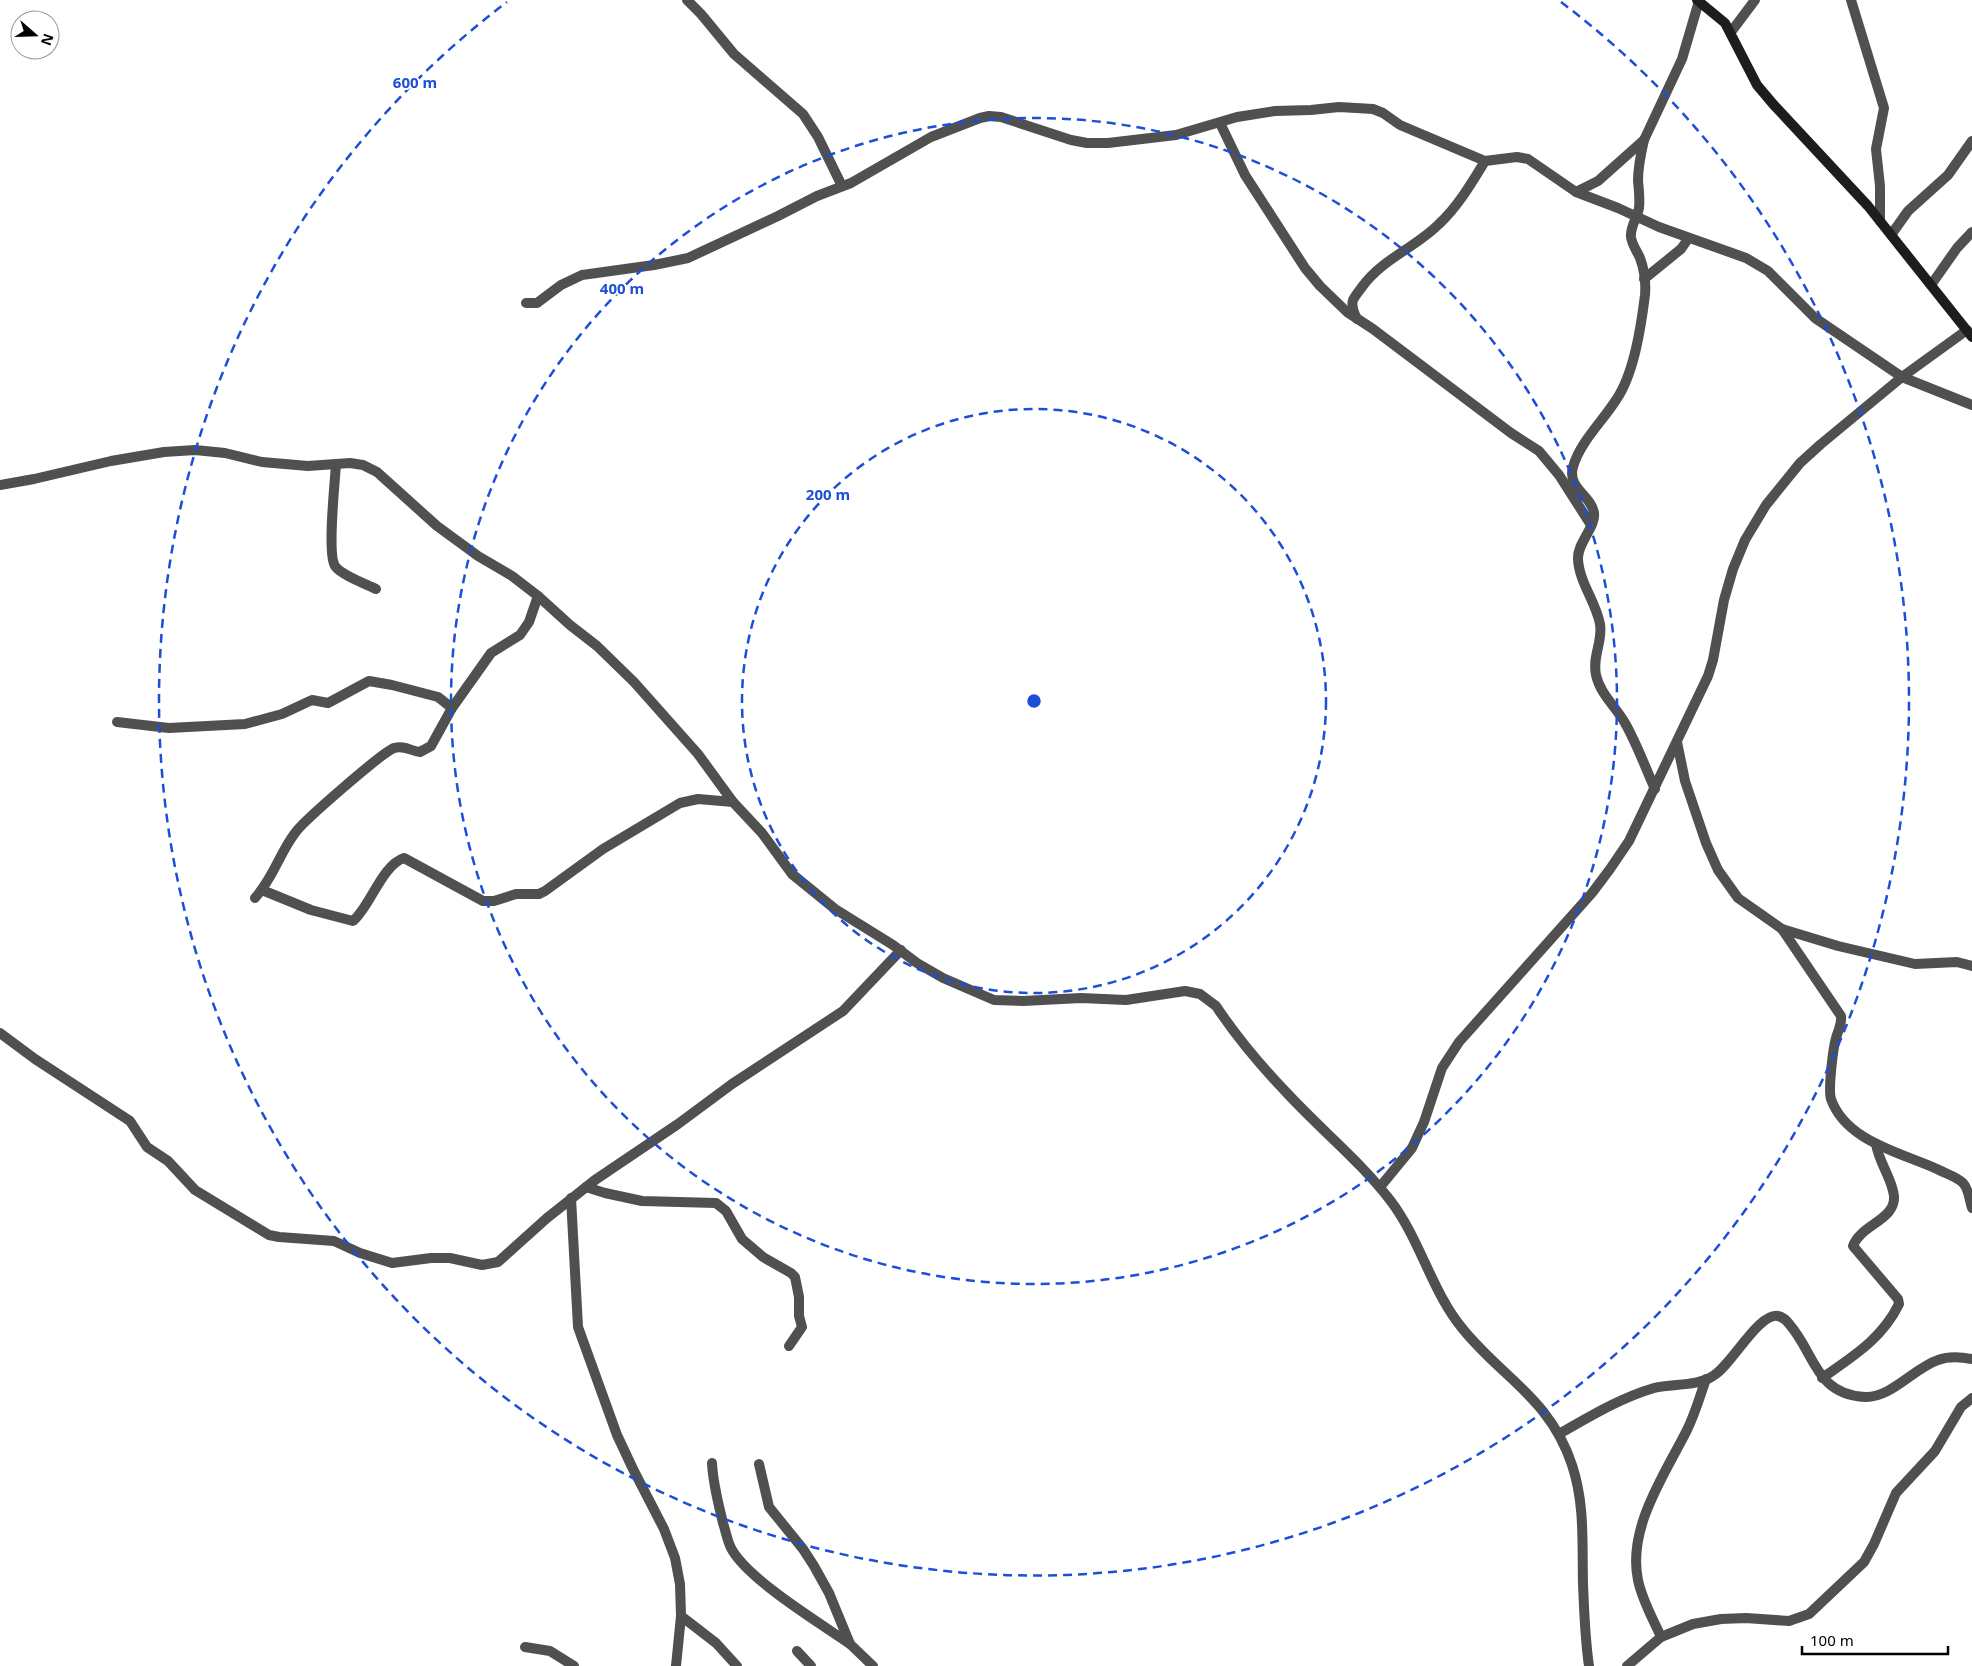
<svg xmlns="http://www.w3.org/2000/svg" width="1972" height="1666" viewBox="0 0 1972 1666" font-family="'Noto Sans',sans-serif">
<rect width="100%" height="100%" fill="#fff"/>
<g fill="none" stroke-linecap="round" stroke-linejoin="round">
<!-- street -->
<g stroke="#505050" stroke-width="10">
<polyline points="687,0 701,14 734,54 803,114 818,137 842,186"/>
<polyline points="1851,0 1884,108 1876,149 1880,186 1880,221"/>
<polyline points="1731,32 1755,0"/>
<polyline points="1220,123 1245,175 1305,268 1320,286 1347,312 1373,329 1511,433 1539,451 1559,475 1591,525"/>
<polyline points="1576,192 1598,181 1644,140"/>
<polyline points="1891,235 1908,211 1948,175 1972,141"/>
<polyline points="1644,279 1681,249 1688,239"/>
<polyline points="1931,285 1957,248 1972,232"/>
<polyline points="526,303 537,303 561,285 582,275 654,265 688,258 778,216 817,196 851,183 931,137 980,118 989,116 1001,117 1071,140 1087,143 1108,143 1176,135 1237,117 1275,111 1311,110 1339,107 1373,109 1383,113 1400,125 1485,161 1517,157 1528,159 1576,192 1618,208 1659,227 1746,258 1768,271 1815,318 1902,377 1972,405"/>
<path d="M1357,319C1354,313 1351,306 1353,300C1355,296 1359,291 1362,287C1382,259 1415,248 1439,224C1458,206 1471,184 1485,161"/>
<path d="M336,464C335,482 327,554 335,566C341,575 366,584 376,589"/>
<path d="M0,485L34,479L111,461L164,452L195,450L225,453L262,462L308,466L350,463L363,465L377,472L437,526L478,556L512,576L538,596L570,625L597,646L634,682L698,754L733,802L762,833L792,874L835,909L893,945L917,963L943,978L994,1000L1023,1001L1081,998L1126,1000L1185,991L1200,994L1216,1006C1236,1036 1261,1066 1286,1092C1320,1129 1360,1161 1390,1200C1420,1239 1432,1292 1462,1328C1502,1378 1550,1398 1572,1465C1585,1504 1582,1543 1583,1583C1584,1611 1585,1638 1589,1666"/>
<polyline points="117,722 169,728 245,724 282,714 312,700 328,703 369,681 392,685 438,697 452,708"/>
<polyline points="1677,742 1685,781 1706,843 1718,870 1738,898 1782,929 1838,946 1915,964 1957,962 1972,966"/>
<path d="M1655,789C1645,767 1637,744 1625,723C1616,707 1600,694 1596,675C1592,656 1603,642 1600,624C1596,602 1579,582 1578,559C1577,543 1596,527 1594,513C1591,495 1567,488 1573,467C1580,442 1602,422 1616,400C1634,374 1641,327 1645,295C1646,283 1644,269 1640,258C1637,251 1632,245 1631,237C1630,227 1637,218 1639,208C1640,199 1639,190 1638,181C1638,167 1641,153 1644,140L1682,59L1699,1"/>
<path d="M262,890L311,910L353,921C370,907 382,865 404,858L483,901H494L516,894H539L545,891L603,849L680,803L698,799L733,802"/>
<path d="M255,898C274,877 279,854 295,833C303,821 383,752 394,748C404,745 411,751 420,752L431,746L452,708L491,653L520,635L529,622L538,596"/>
<path d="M1782,929L1841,1016C1842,1024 1838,1031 1836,1038C1833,1048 1828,1090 1831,1099C1846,1142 1903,1153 1939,1170C1947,1174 1957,1177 1963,1183C1969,1189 1969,1199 1972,1208"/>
<polyline points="0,1033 35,1059 130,1121 147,1147 168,1161 195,1190 269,1235 279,1237 334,1241 360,1253 392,1263 431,1258 450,1258 482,1265 498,1262 547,1218 595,1180 678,1124 732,1084 843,1011 901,950"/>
<polyline points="586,1187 605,1193 642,1201 716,1203 726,1211 742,1239 763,1257 791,1273 795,1277 799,1297 799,1316 802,1327 789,1346"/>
<polyline points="1380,1187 1412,1148 1424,1122 1442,1068 1459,1042 1592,893 1610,869 1629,841 1708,676 1713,660 1724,600 1733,569 1745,540 1766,505 1800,463 1821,444 1902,377 1967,330"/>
<polyline points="571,1198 578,1327 617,1435 633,1469 664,1529 675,1558 680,1584 681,1616 676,1666"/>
<path d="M1822,1378C1852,1357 1882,1339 1899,1304L1898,1299L1853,1246C1860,1225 1896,1220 1894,1196C1892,1178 1879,1163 1876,1144"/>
<path d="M1559,1434C1589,1417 1620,1398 1654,1388C1673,1383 1696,1387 1713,1376C1731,1366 1759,1312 1778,1316C1783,1317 1787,1321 1790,1325C1815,1354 1816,1395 1865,1397C1891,1398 1914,1368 1938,1360C1949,1356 1961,1357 1972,1359"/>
<path d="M712,1463C713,1484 718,1502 723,1523C726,1532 727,1540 731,1548C747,1579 820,1623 850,1644"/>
<polyline points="759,1464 769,1507 803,1549 814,1566 829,1593 850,1644 873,1666"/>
<polyline points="681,1616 716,1643 737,1666"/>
<path d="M1661,1637C1653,1619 1642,1600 1638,1580C1627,1528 1665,1474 1687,1430C1695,1414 1700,1396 1706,1379"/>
<polyline points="525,1647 550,1651 574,1666"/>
<polyline points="797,1651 811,1666"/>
<polyline points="1627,1666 1661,1637 1693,1624 1721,1619 1746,1618 1789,1621 1809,1614 1864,1562 1874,1544 1896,1493 1935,1451 1961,1407 1972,1398"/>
</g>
<!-- secondary -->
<polyline stroke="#1d1d1d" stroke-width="10" points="1697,0 1725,23 1757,85 1773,104 1868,206 1972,337"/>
</g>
<!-- distance rings -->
<g fill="none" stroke="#1d4ed8" stroke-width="2.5" stroke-dasharray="9 6">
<circle cx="1034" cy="701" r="292"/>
<circle cx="1034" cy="701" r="583"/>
<path d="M1561 2A875 875 0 1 1 507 2"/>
</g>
<circle cx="1034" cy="701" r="8" fill="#1d4ed8" stroke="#fff" stroke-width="2.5"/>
<g font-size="15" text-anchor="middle" font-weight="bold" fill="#1d4ed8" stroke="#fff" stroke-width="4" stroke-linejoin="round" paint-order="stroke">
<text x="415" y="88">600 m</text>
<text x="622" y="294">400 m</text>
<text x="828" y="500">200 m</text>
</g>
<!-- north arrow -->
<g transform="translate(35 35) rotate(110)"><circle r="24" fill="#ffffff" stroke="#999999"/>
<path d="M0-4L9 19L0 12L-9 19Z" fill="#000000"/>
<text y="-8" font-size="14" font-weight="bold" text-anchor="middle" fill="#000000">N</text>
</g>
<!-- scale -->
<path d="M1802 1646v8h146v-8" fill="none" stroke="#000000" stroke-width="2.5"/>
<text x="1810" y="1646" font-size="15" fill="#000000" stroke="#ffffff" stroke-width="4" paint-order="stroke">100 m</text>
</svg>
